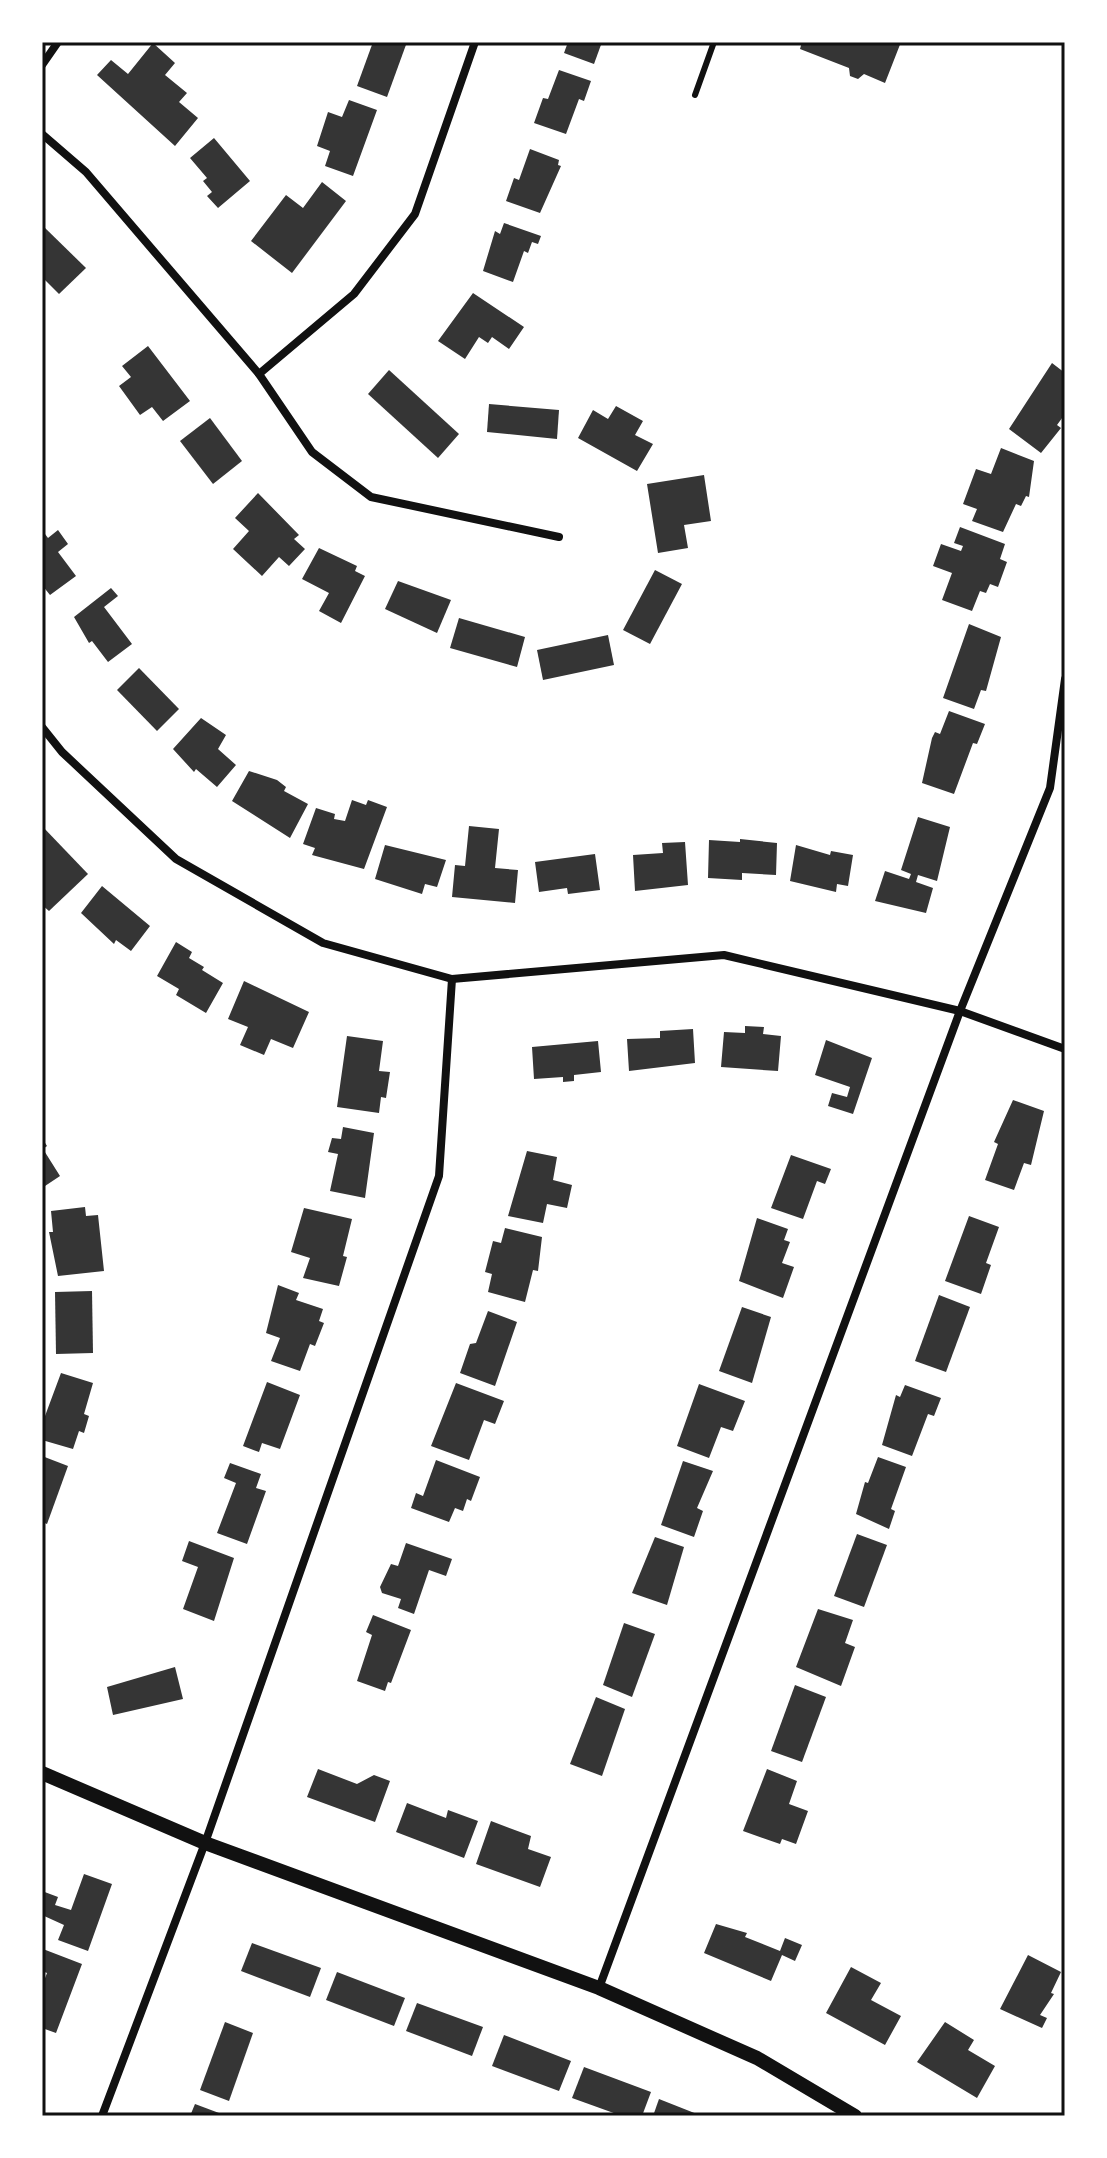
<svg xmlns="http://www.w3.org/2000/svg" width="1107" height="2158" viewBox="0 0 1107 2158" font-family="Lato,sans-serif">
<rect width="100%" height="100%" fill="#fff"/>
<!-- building -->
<g fill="#353535">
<polygon points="373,42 407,42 387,97 357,86"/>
<polygon points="568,42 602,42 594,64 564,53"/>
<polygon points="802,42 901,42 885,83 864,74 858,79 850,76 849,68 800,49"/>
<polygon points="153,43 175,63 165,75 187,93 179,102 198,118 175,146 97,75 111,60 128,74"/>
<polygon points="559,70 591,81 584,101 579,99 566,134 534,123 543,98 548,99"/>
<polygon points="349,100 377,110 353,176 325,166 330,151 317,146 328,112 342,117"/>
<polygon points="214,138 250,181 218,208 207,196 212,192 203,181 207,178 190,158"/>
<polygon points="530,149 559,160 558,165 561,166 540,213 506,201 514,178 519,180"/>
<polygon points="322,182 346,201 292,273 251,241 286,195 303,208"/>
<polygon points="504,223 541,236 538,244 532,242 528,253 524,251 513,282 483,271 495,231 500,234"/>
<polygon points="42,225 86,268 59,294 42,277"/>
<polygon points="473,293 524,327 509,349 492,337 488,343 479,337 465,359 438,341"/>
<polygon points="148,346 190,401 163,421 152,407 140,415 119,386 131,377 122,366"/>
<polygon points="1052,363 1065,373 1065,414 1057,425 1061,428 1041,453 1009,429"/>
<polygon points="389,370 459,434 438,458 368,394"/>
<polygon points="489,404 559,410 557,439 487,432"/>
<polygon points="616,406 643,421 635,435 653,444 637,471 578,438 593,410 608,419"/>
<polygon points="210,418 242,461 213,484 180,441"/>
<polygon points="1001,448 1034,461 1029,497 1026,496 1021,506 1016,504 1003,532 972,521 977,509 963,504 976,469 991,474"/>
<polygon points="704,475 711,521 684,525 688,548 658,553 647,484"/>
<polygon points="258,493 299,535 294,539 305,549 289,566 279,557 262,576 233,549 249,531 235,518"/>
<polygon points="960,527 1005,544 1000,559 1007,562 998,587 990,584 986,593 980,591 972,611 942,600 952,573 933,566 941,544 961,551 963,546 954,543"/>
<polygon points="42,530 48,538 58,530 68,544 58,552 76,576 50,595 42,585"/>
<polygon points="319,548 357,566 355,571 365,576 341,623 319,611 329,593 302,579"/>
<polygon points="655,570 682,584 650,644 623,630"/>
<polygon points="398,581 451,600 437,633 385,609"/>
<polygon points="111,588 118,596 104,607 132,644 108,662 92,641 89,643 74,617"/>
<polygon points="459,618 525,637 517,667 450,648"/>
<polygon points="969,624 1001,637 986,691 981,690 974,709 943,698"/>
<polygon points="608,635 614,665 543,680 537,650"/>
<polygon points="139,668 179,709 157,731 117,690"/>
<polygon points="949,711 985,724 977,744 973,743 954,794 922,783 932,738 935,732 940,734"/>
<polygon points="201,718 226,735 218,749 236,765 217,787 196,769 194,772 173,749"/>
<polygon points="249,771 277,780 286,787 284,791 308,804 290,838 232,801"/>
<polygon points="352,800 366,805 368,800 387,807 364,869 312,855 315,848 303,844 316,808 335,814 334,819 345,821"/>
<polygon points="918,817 950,827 937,881 918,875 916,882 933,888 926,913 875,901 885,871 909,879 911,874 901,870"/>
<polygon points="42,826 88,874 49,911 42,905"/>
<polygon points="469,826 499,829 495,868 518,870 515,903 452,897 455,865 465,866"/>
<polygon points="740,839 777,843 776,875 742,873 742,880 708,878 709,840 740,842"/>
<polygon points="685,842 688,885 635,891 633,855 663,853 662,843"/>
<polygon points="385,845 446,860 437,887 425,884 422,894 375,879"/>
<polygon points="796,845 830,855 831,851 853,855 848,886 837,884 836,892 790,881"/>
<polygon points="595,854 600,890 568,894 567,888 539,892 535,862"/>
<polygon points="102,886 150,926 131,951 116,940 114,944 81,913"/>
<polygon points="176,942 192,952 189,958 204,967 202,970 223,983 206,1013 176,995 179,989 157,976"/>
<polygon points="244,981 309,1012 293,1048 271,1039 264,1055 240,1045 248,1027 228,1019"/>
<polygon points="745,1026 764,1027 763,1034 781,1036 778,1071 721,1067 724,1032 745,1033"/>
<polygon points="693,1029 695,1063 629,1071 627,1039 660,1038 660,1031"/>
<polygon points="347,1036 383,1041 379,1071 390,1072 386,1098 381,1097 379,1113 337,1107"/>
<polygon points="826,1040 872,1058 853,1114 828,1106 832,1093 847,1097 850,1087 815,1075"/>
<polygon points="598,1041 601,1072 574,1075 574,1081 563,1082 563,1077 534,1079 532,1047"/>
<polygon points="1013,1100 1044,1111 1031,1165 1024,1163 1014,1190 985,1180 998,1144 994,1142"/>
<polygon points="343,1127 374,1133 365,1198 330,1191 338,1154 328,1152 332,1138 341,1139"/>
<polygon points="42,1138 47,1146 43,1149 60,1176 42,1188"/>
<polygon points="527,1151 557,1157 553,1180 572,1185 567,1208 547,1204 543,1223 508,1216"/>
<polygon points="791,1155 831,1169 825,1184 817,1181 803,1219 771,1208"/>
<polygon points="85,1207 86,1216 98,1215 104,1271 58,1276 49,1232 53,1232 51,1211"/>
<polygon points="304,1208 352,1219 343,1256 347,1257 339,1286 303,1278 310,1258 291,1252"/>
<polygon points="969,1216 999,1227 986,1263 991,1265 981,1294 945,1281"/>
<polygon points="757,1218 788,1229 784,1240 790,1242 782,1263 794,1267 783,1298 739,1281"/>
<polygon points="505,1228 542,1237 538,1271 533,1270 525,1302 488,1292 492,1274 485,1272 493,1241 501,1243"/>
<polygon points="278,1285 299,1293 296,1300 323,1309 319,1321 324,1323 315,1346 310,1344 300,1371 271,1361 280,1338 266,1333"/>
<polygon points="92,1291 93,1353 56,1354 55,1292"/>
<polygon points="939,1295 970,1307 946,1372 915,1361"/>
<polygon points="742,1307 771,1317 752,1383 719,1371"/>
<polygon points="488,1311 517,1322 495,1386 460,1373 470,1344 476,1343"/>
<polygon points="61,1373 93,1383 84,1414 89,1416 84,1433 79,1431 73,1449 42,1440 45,1416"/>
<polygon points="267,1382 300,1395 280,1449 262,1443 259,1452 243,1446"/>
<polygon points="456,1383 504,1401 495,1424 484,1420 469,1460 431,1446"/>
<polygon points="699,1384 745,1401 733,1431 721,1427 709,1458 677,1446"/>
<polygon points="905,1385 941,1398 934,1416 928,1414 912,1456 882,1445 896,1395 900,1397"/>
<polygon points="42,1456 68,1466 47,1524 42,1522"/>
<polygon points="878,1457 906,1467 891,1509 895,1511 889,1529 856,1514 865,1482 868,1483"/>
<polygon points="436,1460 480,1477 471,1501 467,1499 463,1511 455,1508 449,1522 411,1508 416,1493 423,1496"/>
<polygon points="683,1461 713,1471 697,1508 703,1511 694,1537 661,1525"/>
<polygon points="230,1463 261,1474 256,1488 266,1491 247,1544 217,1533 236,1483 224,1478"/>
<polygon points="857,1534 887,1545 864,1607 834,1596"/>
<polygon points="655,1537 684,1547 667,1605 632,1593"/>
<polygon points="189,1541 234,1558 214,1621 183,1609 198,1567 182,1561"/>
<polygon points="406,1543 452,1559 446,1576 429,1570 414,1614 398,1608 401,1599 382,1593 380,1587 391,1564 398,1566"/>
<polygon points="818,1609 853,1620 845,1643 855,1647 841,1686 796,1667"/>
<polygon points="373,1615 411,1630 391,1683 388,1682 385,1691 357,1681 372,1635 366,1632"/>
<polygon points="624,1623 655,1634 632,1697 603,1685"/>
<polygon points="175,1667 183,1699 113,1715 107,1687"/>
<polygon points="795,1685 826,1697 802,1762 771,1751"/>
<polygon points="596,1697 625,1709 602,1776 570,1764"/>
<polygon points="318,1769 357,1784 374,1775 390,1781 375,1822 307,1797"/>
<polygon points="767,1769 797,1781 789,1804 808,1811 796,1844 782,1839 780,1844 743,1831"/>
<polygon points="407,1803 446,1818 448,1810 478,1821 464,1858 396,1832"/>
<polygon points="491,1821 531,1836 528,1849 551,1857 540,1887 476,1864"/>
<polygon points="84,1874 112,1884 88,1951 58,1940 64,1925 42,1915 42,1891 58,1897 55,1905 71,1910"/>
<polygon points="716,1924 747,1933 745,1937 780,1951 785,1938 802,1945 795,1961 782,1955 771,1981 704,1953"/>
<polygon points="252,1943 321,1968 310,1997 241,1971"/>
<polygon points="43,1949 82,1964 56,2033 42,2028 42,1986 47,1973 42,1971"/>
<polygon points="1028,1955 1061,1972 1051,1993 1054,1994 1040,2015 1047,2018 1042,2028 1000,2009"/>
<polygon points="851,1967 881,1983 871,2000 901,2016 885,2045 826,2013"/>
<polygon points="337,1972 405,1998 394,2026 326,2000"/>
<polygon points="417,2003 483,2027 472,2056 406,2031"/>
<polygon points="225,2022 253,2033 229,2101 200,2090"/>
<polygon points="945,2022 974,2040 968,2050 995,2066 977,2098 917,2062"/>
<polygon points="504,2035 571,2061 559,2091 492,2066"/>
<polygon points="584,2067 651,2092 642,2116 622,2116 572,2098"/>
<polygon points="659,2099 702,2116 653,2116"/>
<polygon points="195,2104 227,2116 190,2116"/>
</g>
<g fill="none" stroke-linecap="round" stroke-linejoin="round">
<!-- service -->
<polyline stroke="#111" stroke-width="6" points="695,95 714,42"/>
<!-- minor -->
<g stroke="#111" stroke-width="8">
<polyline points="42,65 58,42"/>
<polyline points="42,134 86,172 259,374 312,452 371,497 559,537"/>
<polyline points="259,374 354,294 415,214 475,42"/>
<polyline points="42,727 62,752 176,859 323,943 452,979 724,955 960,1011 1065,1049"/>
<polyline points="599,1988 960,1011 1050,788 1065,679"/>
<polyline points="102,2116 205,1843 439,1176 452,979"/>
</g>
<!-- tertiary -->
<polyline stroke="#111" stroke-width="14" points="42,1773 205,1843 599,1988 757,2058 855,2116"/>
</g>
<!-- border -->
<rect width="1107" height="2158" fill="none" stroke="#ffffff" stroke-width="88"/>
<rect x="44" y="44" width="1019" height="2070" fill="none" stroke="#111" stroke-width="3"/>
</svg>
